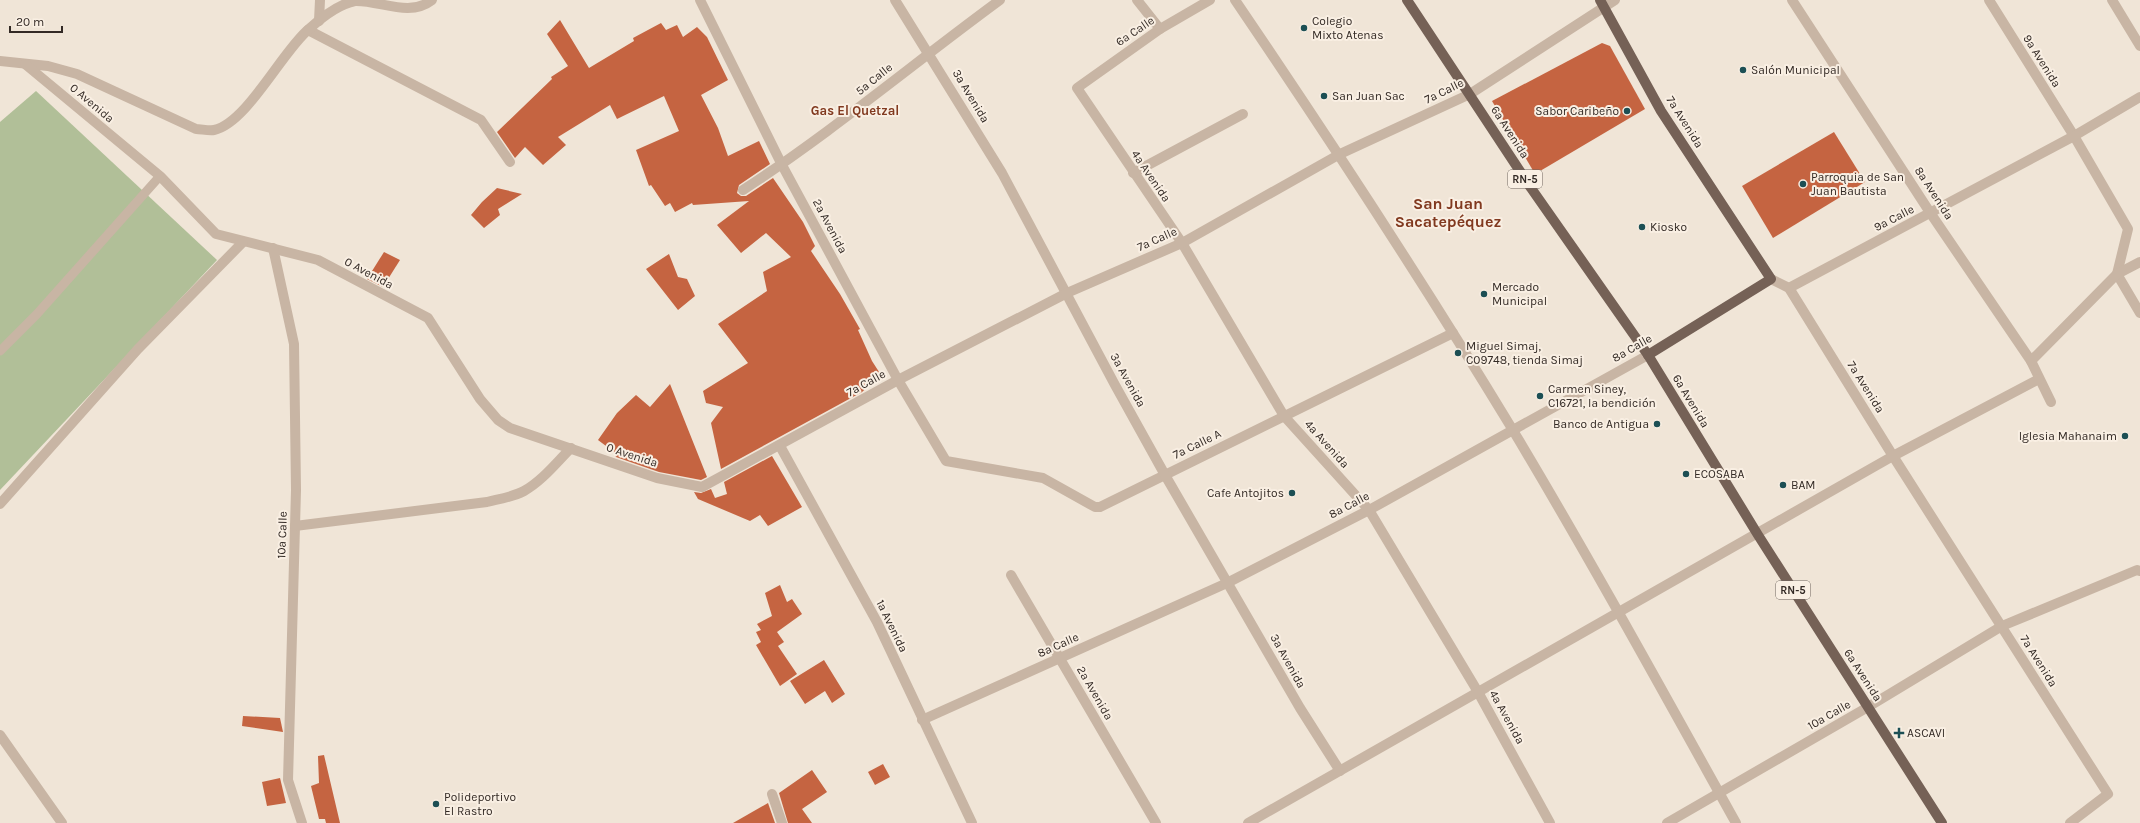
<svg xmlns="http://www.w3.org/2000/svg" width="2140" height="823" viewBox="0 0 2140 823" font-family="Karla,sans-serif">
<rect width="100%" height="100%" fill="#f0e5d7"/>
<!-- green -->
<polygon fill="#b1bf98" points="36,91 217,260 0,490 0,122"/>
<!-- building -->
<g fill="#c56441">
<polygon points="560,20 589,68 634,41 633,38 661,23 666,30 677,25 683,37 697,27 707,37 728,80 701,95 718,128 728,156 759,141 770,164 739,185 737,193 741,196 746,196 773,178 803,222 815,246 811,251 840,294 860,329 858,330 872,361 881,375 862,392 721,469 711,423 723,407 706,403 703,391 748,363 718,324 767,291 763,272 791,257 766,233 741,253 717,225 749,201 693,205 692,203 675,212 670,203 665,206 651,185 649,186 636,150 679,131 664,96 617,119 610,105 558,137 566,145 543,165 525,147 515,158 497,132 552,79 551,77 568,66 547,34"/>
<polygon points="1602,43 1610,46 1645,109 1535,174 1492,101"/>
<polygon points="1834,132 1865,182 1773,238 1742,186"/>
<polygon points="497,188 522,194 498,209 500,215 484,228 471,215 482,202"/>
<polygon points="384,252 400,260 383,287 367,279"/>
<polygon points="669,254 678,277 687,279 695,296 678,310 646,269"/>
<polygon points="670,384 707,477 701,480 659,472 616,457 614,452 598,440 617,413 636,395 650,407"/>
<polygon points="772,456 802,507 768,526 760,515 750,521 698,499 694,492 701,493 711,489 715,498 727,494 724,482"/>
<polygon points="780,585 787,602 792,599 802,614 777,632 784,642 778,646 797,674 780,686 756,645 761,642 756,632 761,630 757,624 772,616 765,593"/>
<polygon points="824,660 845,694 832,703 825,691 805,704 790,681"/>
<polygon points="243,716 280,718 283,732 242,726"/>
<polygon points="324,755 340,823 326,823 325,819 319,819 311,786 319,783 318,756"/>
<polygon points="883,764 890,777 875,785 868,772"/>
<polygon points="812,770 827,792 802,809 812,823 788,823 779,793"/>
<polygon points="280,778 286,803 267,806 262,782"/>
<polygon points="768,803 775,823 733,823"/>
</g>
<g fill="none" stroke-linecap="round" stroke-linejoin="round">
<!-- service -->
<polyline stroke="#c8b5a4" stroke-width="9" points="0,351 37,314 160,176"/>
<!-- minor -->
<g stroke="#c8b5a4" stroke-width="10">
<polyline points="700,0 782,165 898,380 946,461 1043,478 1095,507 1100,507 1453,333"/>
<polyline points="895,0 1002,173 1115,385 1165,475 1300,708 1340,771"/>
<polyline points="1137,0 1160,29"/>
<polyline points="1210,0 1160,29 1077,88 1182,243 1284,416 1369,510 1478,692 1550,823"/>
<path d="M1235,0C1330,140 1423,282 1511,427C1589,557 1662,690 1736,823"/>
<polyline points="1792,0 1931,214 2031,361 2051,402"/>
<polyline points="1989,0 2074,136 2128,229 2117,274 2140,313"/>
<polyline points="2112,0 2140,46"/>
<polyline points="319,21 320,0"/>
<polyline points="308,30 481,120 510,162"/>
<path d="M0,61L48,66L77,74L196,129C201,129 209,131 214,130C247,123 283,50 309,29C321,18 339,4 355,1C380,0 409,18 432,0"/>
<polyline points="25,64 160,176 216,234 318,260 428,318 480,399 498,420 510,428 657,478 702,487 898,380 1067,293 1182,243 1340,154 1470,94 1615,0"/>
<polyline points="1133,173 1243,114"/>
<path d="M743,190C832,132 914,63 1000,0"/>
<polyline points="273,248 294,344 296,490 288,780 302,823"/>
<polyline points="1771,279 1789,288 1893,456 2108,794 2070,823"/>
<polyline points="1789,288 2074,136 2140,97"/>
<polyline points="2031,361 2117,274 2140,262"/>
<polyline points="780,446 877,622 972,823"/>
<polyline points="0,504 138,349 243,242"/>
<path d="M295,526L487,502C499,499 513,497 524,491C542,481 556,463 571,448"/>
<polyline points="1011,575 1156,823"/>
<polyline points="922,720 1227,583 1369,510 1648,355"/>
<polyline points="0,735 62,823"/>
<polyline points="772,794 782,823"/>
<polyline points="1248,823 1893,456 2039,379"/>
<polyline points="1667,823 1868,707 2002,626 2137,570 2140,571"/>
</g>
<!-- primary -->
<g stroke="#756156" stroke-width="10">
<polyline points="1407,0 1531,188 1648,355 1758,535 1942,823"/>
<polyline points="1600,0 1661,111 1771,279 1648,355"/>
</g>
</g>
<!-- markers -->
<g fill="#1c4f54" stroke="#f9efe3" stroke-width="1.5">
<circle cx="1304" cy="28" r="4"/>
<circle cx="1743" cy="70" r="4"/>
<circle cx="1324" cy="96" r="4"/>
<circle cx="1627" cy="111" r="4"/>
<circle cx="1803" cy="184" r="4"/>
<circle cx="1642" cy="227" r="4"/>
<circle cx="1484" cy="294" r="4"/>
<circle cx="1458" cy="353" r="4"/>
<circle cx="1540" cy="396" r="4"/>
<circle cx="1657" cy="424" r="4"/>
<circle cx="2125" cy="436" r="4"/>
<circle cx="1686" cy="474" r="4"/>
<circle cx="1783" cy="485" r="4"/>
<circle cx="1292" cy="493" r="4"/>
<path d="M1897 727h4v4h4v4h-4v4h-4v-4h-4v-4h4z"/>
<circle cx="436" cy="804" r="4"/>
</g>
<g text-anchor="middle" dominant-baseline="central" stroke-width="4" stroke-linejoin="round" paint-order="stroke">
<!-- shield labels -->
<g fill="#f9efe3" stroke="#6e655e" stroke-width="1">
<rect x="1508" y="170" width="34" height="18" rx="3"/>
<rect x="1776" y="581" width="34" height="18" rx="3"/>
</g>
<g font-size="11" font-weight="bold" fill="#332a25">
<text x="1525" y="179">RN-5</text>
<text x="1793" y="590">RN-5</text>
</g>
<!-- poi labels -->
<g font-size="12" fill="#332a25" stroke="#f9efe3" text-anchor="start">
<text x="1312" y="21">Colegio<tspan x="1312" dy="14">Mixto Atenas</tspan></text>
<text x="1751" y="70">Salón Municipal</text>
<text x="1332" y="96">San Juan Sac</text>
<text x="1619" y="111" text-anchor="end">Sabor Caribeño</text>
<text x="1811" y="177">Parroquia de San<tspan x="1811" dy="14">Juan Bautista</tspan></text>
<text x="1650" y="227">Kiosko</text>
<text x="1492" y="287">Mercado<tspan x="1492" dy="14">Municipal</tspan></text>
<text x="1466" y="346">Miguel Simaj,<tspan x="1466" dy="14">C09748, tienda Simaj</tspan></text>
<text x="1548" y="389">Carmen Siney,<tspan x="1548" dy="14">C16721, la bendición</tspan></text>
<text x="1649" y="424" text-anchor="end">Banco de Antigua</text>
<text x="2117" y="436" text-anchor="end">Iglesia Mahanaim</text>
<text x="1694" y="474">ECOSABA</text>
<text x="1791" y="485">BAM</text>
<text x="1284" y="493" text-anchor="end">Cafe Antojitos</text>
<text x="1907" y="733">ASCAVI</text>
<text x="444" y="797">Polideportivo<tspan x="444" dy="14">El Rastro</tspan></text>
</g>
<!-- street labels -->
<g font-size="12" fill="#332a25" stroke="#f9efe3">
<text transform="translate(1135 31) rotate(-34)">6a Calle</text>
<text transform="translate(2042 61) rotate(58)">9a Avenida</text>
<text transform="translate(874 79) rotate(-39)">5a Calle</text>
<text transform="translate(1444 91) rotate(-26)">7a Calle</text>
<text transform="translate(971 96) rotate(59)">3a Avenida</text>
<text transform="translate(92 103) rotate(40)">0 Avenida</text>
<text transform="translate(1685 122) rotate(58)">7a Avenida</text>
<text transform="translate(1510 132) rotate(57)">6a Avenida</text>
<text transform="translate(1151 176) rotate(56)">4a Avenida</text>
<text transform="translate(1934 193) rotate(57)">8a Avenida</text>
<text transform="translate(1894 218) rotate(-27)">9a Calle</text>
<text transform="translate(830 226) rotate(62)">2a Avenida</text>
<text transform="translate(1157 239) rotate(-24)">7a Calle</text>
<text transform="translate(369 273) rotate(28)">0 Avenida</text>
<text transform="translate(1632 348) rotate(-30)">8a Calle</text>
<text transform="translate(1128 380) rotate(61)">3a Avenida</text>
<text transform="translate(866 383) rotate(-29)">7a Calle</text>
<text transform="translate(1866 387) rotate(58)">7a Avenida</text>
<text transform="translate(1691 401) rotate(59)">6a Avenida</text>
<text transform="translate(1197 444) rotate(-26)">7a Calle A</text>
<text transform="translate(1327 444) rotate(48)">4a Avenida</text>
<text transform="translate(632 455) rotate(18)">0 Avenida</text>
<text transform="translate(1349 505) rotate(-28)">8a Calle</text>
<text transform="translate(282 535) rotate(-88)">10a Calle</text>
<text transform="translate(892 626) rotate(64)">1a Avenida</text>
<text transform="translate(1058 645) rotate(-24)">8a Calle</text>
<text transform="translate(1288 661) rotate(61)">3a Avenida</text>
<text transform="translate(2039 661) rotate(58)">7a Avenida</text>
<text transform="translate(1863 675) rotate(57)">6a Avenida</text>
<text transform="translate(1095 693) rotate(60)">2a Avenida</text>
<text transform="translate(1829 715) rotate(-30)">10a Calle</text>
<text transform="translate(1507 717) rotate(61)">4a Avenida</text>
</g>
<!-- neighbourhood labels -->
<g font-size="13" font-weight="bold" fill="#81391f" stroke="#f9efe3">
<text x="855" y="110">Gas El Quetzal</text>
</g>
<!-- district labels -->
<g font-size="16" font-weight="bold" fill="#81391f" stroke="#f9efe3">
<text x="1448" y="203">San Juan<tspan x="1448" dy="18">Sacatepéquez</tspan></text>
</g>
</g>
<!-- scale -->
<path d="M10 26v6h52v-6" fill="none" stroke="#332a25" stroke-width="2"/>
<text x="16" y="26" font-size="12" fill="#332a25" stroke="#f9efe3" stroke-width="3" paint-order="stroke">20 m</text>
</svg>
